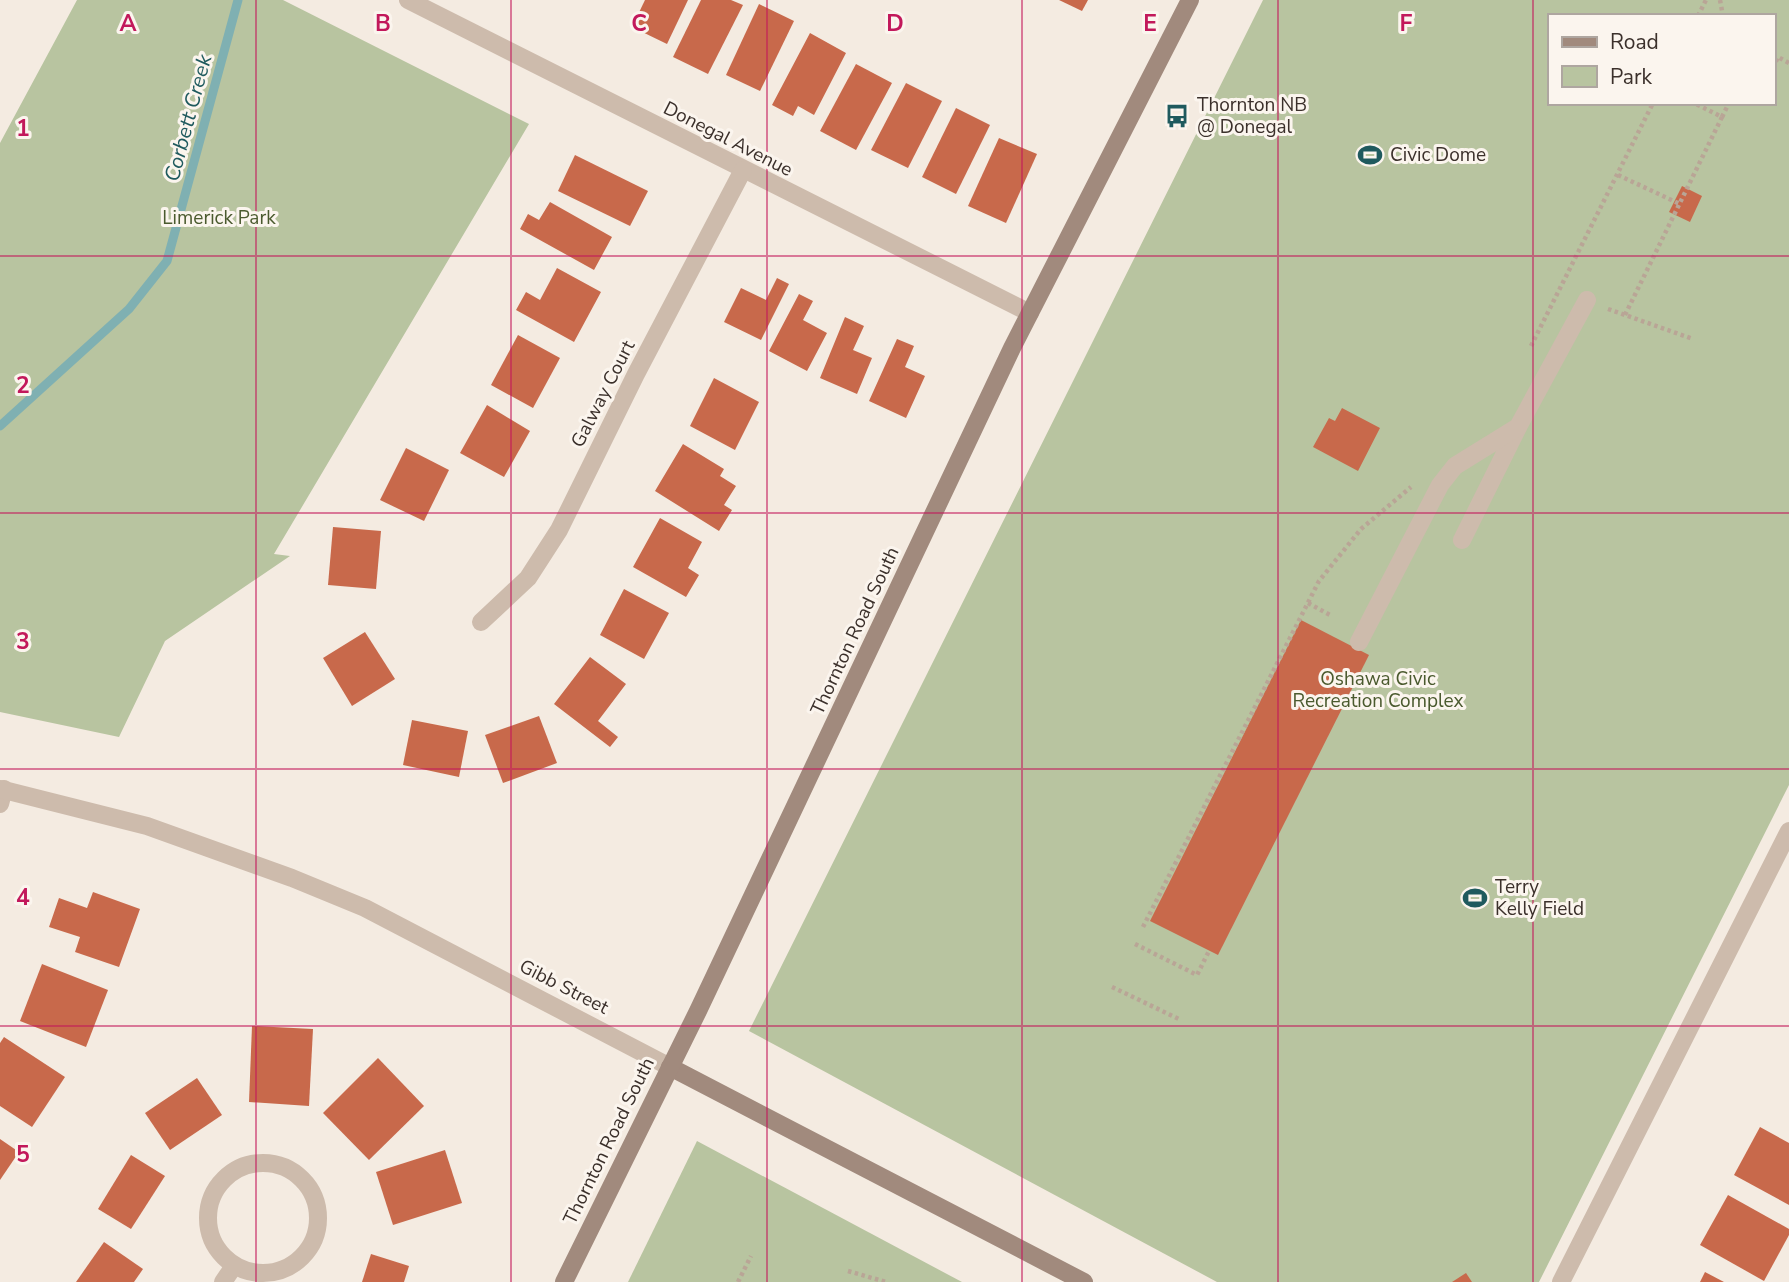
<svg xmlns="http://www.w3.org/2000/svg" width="1789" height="1282" viewBox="0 0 1789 1282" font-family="'Nunito Sans',sans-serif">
<rect width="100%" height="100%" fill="#f4ebe1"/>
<!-- green -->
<g fill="#b8c4a0" fill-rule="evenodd">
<polygon points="77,0 283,0 529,124 274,554 290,556 165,641 119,737 0,712 0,143"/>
<path d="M1263,0H1789V785L1539,1282H1217L749,1031ZM1549,16H1773V103H1549Z"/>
<polygon points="697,1141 962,1282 628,1282"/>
</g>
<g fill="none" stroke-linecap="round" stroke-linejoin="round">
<!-- stream -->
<polyline stroke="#7fb0b2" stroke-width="9" points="0,426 129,309 167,261 238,0"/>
</g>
<!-- building -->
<g fill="#c8694b">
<polygon points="645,0 688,0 667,44 632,27"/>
<polygon points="701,0 731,0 743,5 708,74 673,57"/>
<polygon points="1059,0 1088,0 1082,11"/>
<polygon points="759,4 794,21 760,91 726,75"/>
<polygon points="810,33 846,53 814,115 798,106 793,116 772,105"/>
<polygon points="856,64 892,83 856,150 820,131"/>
<polygon points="906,83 942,101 908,168 871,150"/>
<polygon points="956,108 990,125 956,194 922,177"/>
<polygon points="999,138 1037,154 1006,223 968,206"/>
<polygon points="575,155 648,191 630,226 558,191"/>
<polygon points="1682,186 1702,196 1690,222 1669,212"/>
<polygon points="550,202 612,237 594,270 520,229 528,214 539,220"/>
<polygon points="557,268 601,292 574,342 516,310 526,292 540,300"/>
<polygon points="777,278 789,284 761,340 724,322 741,288 766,300"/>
<polygon points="799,294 813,301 803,320 827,333 807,371 769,351"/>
<polygon points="845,317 864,326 853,350 872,358 857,394 820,378"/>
<polygon points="518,335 560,358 533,408 491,385"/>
<polygon points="897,339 914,346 905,367 925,376 906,418 869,401"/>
<polygon points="714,378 759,402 735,450 690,426"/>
<polygon points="487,405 530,431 504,477 460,453"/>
<polygon points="1342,408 1380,428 1358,471 1313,447 1329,418 1335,421"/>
<polygon points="683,444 724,469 720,476 736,486 724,505 732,510 719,531 655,491"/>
<polygon points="406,448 449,470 424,521 380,500"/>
<polygon points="660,518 702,542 688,568 699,575 686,597 633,567"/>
<polygon points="333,527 381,531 376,589 328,585"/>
<polygon points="624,589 669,613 644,659 600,635"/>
<polygon points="1301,620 1369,655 1218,955 1150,921"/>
<polygon points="365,632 395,679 352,706 323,658"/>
<polygon points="590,657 626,684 598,721 618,737 610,747 554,704"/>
<polygon points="539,716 557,763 503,783 485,735"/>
<polygon points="412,720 468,731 459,777 403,765"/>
<polygon points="93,892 140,909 119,967 75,952 80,937 49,927 59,898 87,908"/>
<polygon points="42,964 108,990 86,1047 20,1021"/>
<polygon points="252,1026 313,1029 309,1106 249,1102"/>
<polygon points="4,1037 65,1077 32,1127 0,1106 0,1043"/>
<polygon points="378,1058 424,1106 369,1160 323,1113"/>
<polygon points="197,1078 222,1115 170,1150 145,1113"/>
<polygon points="1760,1127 1789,1143 1789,1205 1734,1175"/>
<polygon points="0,1139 19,1152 0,1180"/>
<polygon points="445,1150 462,1203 393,1225 376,1172"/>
<polygon points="131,1155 165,1176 131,1229 98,1209"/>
<polygon points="1728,1195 1789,1229 1789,1235 1764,1281 1700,1245"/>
<polygon points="104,1242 143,1269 134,1282 76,1282"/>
<polygon points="371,1254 409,1266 404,1282 362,1282"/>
<polygon points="1705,1272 1724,1282 1700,1282"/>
<polygon points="1466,1273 1472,1282 1452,1282"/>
</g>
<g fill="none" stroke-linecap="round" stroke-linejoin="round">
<!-- path -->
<g stroke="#b9a596" stroke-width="4.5" stroke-dasharray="3.5 3.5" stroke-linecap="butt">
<polyline points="1720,0 1723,16"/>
<polyline points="1698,16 1706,0"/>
<polyline points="1773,68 1778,57 1789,63"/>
<polyline points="1722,117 1729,103"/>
<polyline points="1618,175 1680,204"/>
<polyline points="1608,309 1693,339"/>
<polyline points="1625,315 1722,117 1694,103"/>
<polyline points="1531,346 1653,103"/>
<polyline points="1308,603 1330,615"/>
<polyline points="1143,927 1319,581 1361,529 1411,487"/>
<polyline points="1135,944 1197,975 1209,951"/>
<polyline points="1112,987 1181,1020"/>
<polyline points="848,1271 886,1282"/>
<polyline points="738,1282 751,1256"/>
</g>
<!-- service -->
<g stroke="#cdbbac" stroke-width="18">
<polyline points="1462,540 1518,427"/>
<polyline points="1359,642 1440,485 1455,466 1518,427 1587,300"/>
<polyline points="1561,1282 1789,831"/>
</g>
<!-- minor -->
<g stroke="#cdbbac" stroke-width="18">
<polyline points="408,0 1030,313"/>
<polyline points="481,622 528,578 559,530 636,374 743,170"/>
<polyline points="0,804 4,789"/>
<circle cx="263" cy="1218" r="55"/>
<polyline points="223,1282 234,1266"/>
</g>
<!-- tertiary -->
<polyline stroke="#cdbbac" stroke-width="18" points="0,789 147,826 292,878 365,908 670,1067"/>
<!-- secondary -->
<g stroke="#a18a7d" stroke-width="18">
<polyline points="670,1067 1084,1282"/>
<polyline points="564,1282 698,1011 1012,348 1190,0"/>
</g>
</g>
<!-- grid -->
<path fill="none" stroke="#c2185b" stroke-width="2" stroke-opacity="0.55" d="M256,0V1282M511,0V1282M767,0V1282M1022,0V1282M1278,0V1282M1533,0V1282M0,256H1789M0,513H1789M0,769H1789M0,1026H1789"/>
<!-- icons -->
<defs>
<g id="bus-bare" transform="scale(1.89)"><path d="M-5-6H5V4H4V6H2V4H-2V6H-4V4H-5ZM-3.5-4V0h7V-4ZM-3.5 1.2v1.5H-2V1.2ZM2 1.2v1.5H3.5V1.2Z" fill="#1f5a5e" stroke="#fbf5ee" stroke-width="2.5" paint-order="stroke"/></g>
<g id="stadium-bare" transform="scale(1.89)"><path d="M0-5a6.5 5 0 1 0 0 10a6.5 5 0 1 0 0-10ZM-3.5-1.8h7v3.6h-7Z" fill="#1f5a5e" stroke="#fbf5ee" stroke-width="2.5" paint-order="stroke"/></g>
</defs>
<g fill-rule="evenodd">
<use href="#bus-bare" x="1177" y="116"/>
<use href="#stadium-bare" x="1370" y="155"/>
<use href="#stadium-bare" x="1475" y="898"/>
</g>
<g text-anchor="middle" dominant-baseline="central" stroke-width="6" stroke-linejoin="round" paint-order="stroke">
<!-- poi labels -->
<g font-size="19" fill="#3b302b" stroke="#fbf5ee" text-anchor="start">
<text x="1197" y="105">Thornton NB<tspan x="1197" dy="22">@ Donegal</tspan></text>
<text x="1390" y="155">Civic Dome</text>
<text x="1495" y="887">Terry<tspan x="1495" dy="22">Kelly Field</tspan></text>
</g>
<!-- street labels -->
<g font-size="19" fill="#3b302b" stroke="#fbf5ee">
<text transform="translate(728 139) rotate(27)">Donegal Avenue</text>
<text transform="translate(603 394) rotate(-63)">Galway Court</text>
<text transform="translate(855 631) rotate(-65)">Thornton Road South</text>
<text transform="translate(564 987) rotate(27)">Gibb Street</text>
<text transform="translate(609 1141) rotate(-64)">Thornton Road South</text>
</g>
<!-- park labels -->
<g font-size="19" fill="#4a5a2e" stroke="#fbf5ee">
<text x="219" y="218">Limerick Park</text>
<text x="1378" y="679">Oshawa Civic<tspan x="1378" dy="22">Recreation Complex</tspan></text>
</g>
<!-- water labels -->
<g font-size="21" font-style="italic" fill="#1f5a5e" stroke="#fbf5ee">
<text transform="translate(188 118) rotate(-75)">Corbett Creek</text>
</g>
</g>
<g font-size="23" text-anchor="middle" font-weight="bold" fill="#c2185b" stroke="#fbf5ee" stroke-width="6" stroke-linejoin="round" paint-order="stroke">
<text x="128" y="31">A</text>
<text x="383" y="31">B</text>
<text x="639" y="31">C</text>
<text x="895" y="31">D</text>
<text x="1150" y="31">E</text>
<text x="1406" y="31">F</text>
<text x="23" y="136">1</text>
<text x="23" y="393">2</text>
<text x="23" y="649">3</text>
<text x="23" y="905">4</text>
<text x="23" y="1162">5</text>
</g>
<!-- legend -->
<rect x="1548" y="14" width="228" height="91" fill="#fbf5ee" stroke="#aea6a0" stroke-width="2"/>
<rect x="1562" y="37" width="35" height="10" fill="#a18a7d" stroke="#aea6a0" stroke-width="2"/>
<text x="1610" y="49" font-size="21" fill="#3b302b">Road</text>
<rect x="1562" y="66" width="35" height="21" fill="#b8c4a0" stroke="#aea6a0" stroke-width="2"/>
<text x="1610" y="84" font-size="21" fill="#3b302b">Park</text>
</svg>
